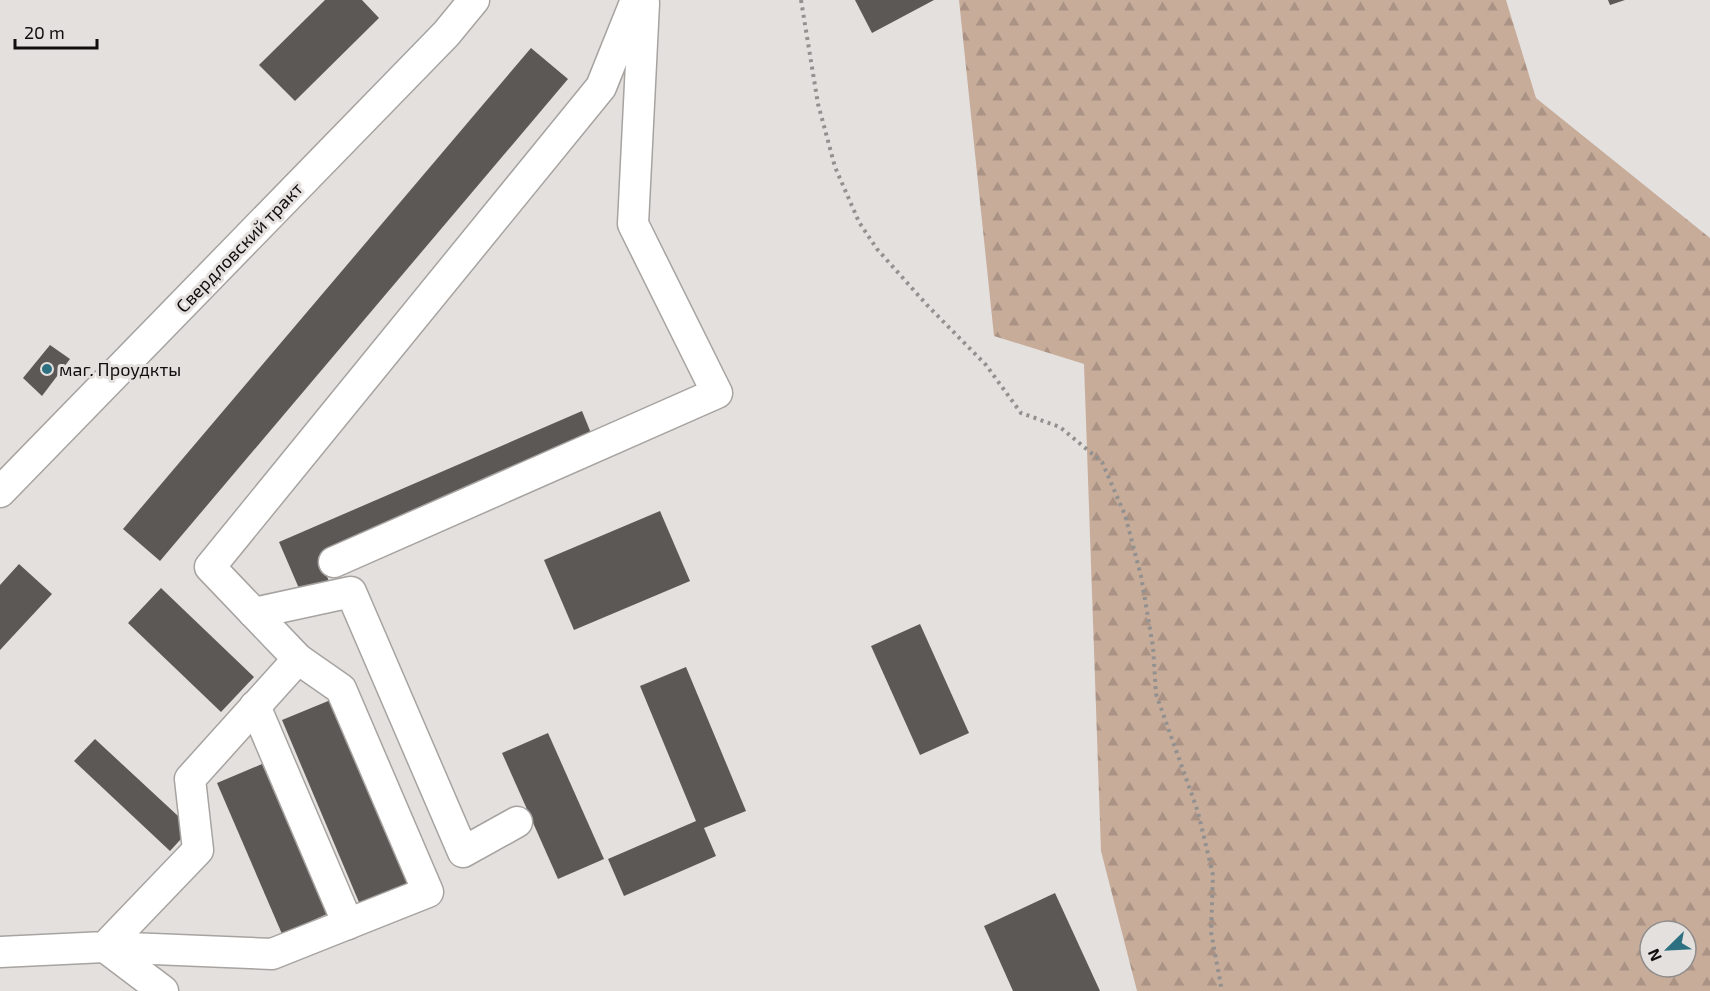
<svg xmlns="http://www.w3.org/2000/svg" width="1710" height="991" viewBox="0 0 1710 991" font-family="'Exo 2',sans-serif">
<defs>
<pattern id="forest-firs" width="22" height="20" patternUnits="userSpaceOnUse" patternTransform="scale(1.5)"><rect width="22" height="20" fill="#c7ac9a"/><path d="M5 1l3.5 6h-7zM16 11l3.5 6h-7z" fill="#aa9384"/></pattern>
</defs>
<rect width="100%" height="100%" fill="#e4e0de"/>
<!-- forest -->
<path fill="url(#forest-firs)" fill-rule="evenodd" d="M959,0H1506L1536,98L1710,238V991H1137L1101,851L1084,364L994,336ZM1650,931H1686V967H1650Z"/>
<!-- building -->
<g fill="#5c5856">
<polygon points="325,0 362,0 379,18 295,101 259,65"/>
<polygon points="855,0 934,0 872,33"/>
<polygon points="1608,0 1625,0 1610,5"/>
<polygon points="531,48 568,79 160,561 123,529"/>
<polygon points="50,345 70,359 42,396 23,378"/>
<polygon points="582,411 593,438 318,557 329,581 301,593 279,542"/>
<polygon points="660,511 690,581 574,630 544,560"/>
<polygon points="19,564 52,594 0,650 0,585"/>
<polygon points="161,588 254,677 221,712 128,623"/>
<polygon points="920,624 969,733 920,755 871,646"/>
<polygon points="686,667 746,811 704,828 716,856 624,896 608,859 696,821 640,686"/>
<polygon points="333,699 411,886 361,907 282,720"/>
<polygon points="548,733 604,859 558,879 502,753"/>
<polygon points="95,739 191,828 170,851 74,761"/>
<polygon points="262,764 327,914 282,934 217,783"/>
<polygon points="1055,893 1100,991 1013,991 984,926"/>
</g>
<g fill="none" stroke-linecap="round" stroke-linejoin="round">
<!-- minor casing -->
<g stroke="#a6a3a0" stroke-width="33">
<g id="minor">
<polyline points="0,492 446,34 474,0"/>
<polyline points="334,562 717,393 633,224 644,3"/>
<polyline points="254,613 351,592 463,852 517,822"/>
<polyline points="255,706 348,924"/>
<polyline points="105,947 272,954 428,892 341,689 298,659"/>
<polyline points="105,947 163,991"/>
<polyline points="0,952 105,947 198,850 190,779 298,659 210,567 601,87 636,0"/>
</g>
</g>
<!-- path -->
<polyline stroke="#93918f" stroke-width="4" stroke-dasharray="3 4.5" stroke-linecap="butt" points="801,0 818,104 835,167 859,222 877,249 927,305 986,365 1021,413 1060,427 1102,462 1125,515 1141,576 1153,647 1156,694 1198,812 1213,875 1211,932 1222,991"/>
<!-- minor -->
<use href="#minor" stroke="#fff" stroke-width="30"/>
</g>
<!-- markers -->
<circle fill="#2d7081" stroke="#e4e0de" stroke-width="2" cx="47" cy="369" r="6"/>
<g text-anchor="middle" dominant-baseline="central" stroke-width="6" stroke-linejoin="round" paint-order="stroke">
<!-- street labels -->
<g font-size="18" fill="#100f0e" stroke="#e4e0de">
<text transform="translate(239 247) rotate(-46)">Свердловский тракт</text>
</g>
<!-- poi labels -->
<g font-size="18" fill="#100f0e" stroke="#e4e0de" text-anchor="start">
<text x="59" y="369">маг. Проудкты</text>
</g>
</g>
<!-- north arrow -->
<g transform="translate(1668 949) rotate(246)"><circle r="28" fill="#e4e0de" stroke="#8f8c8b" stroke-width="1.5"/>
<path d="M0-4.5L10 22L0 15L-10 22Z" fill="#2d7081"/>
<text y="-9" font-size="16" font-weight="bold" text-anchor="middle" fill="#100f0e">N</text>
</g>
<!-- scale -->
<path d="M15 39v9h82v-9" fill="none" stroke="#100f0e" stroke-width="3"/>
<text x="24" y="39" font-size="18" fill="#100f0e" stroke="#e4e0de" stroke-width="4.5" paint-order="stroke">20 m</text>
</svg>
